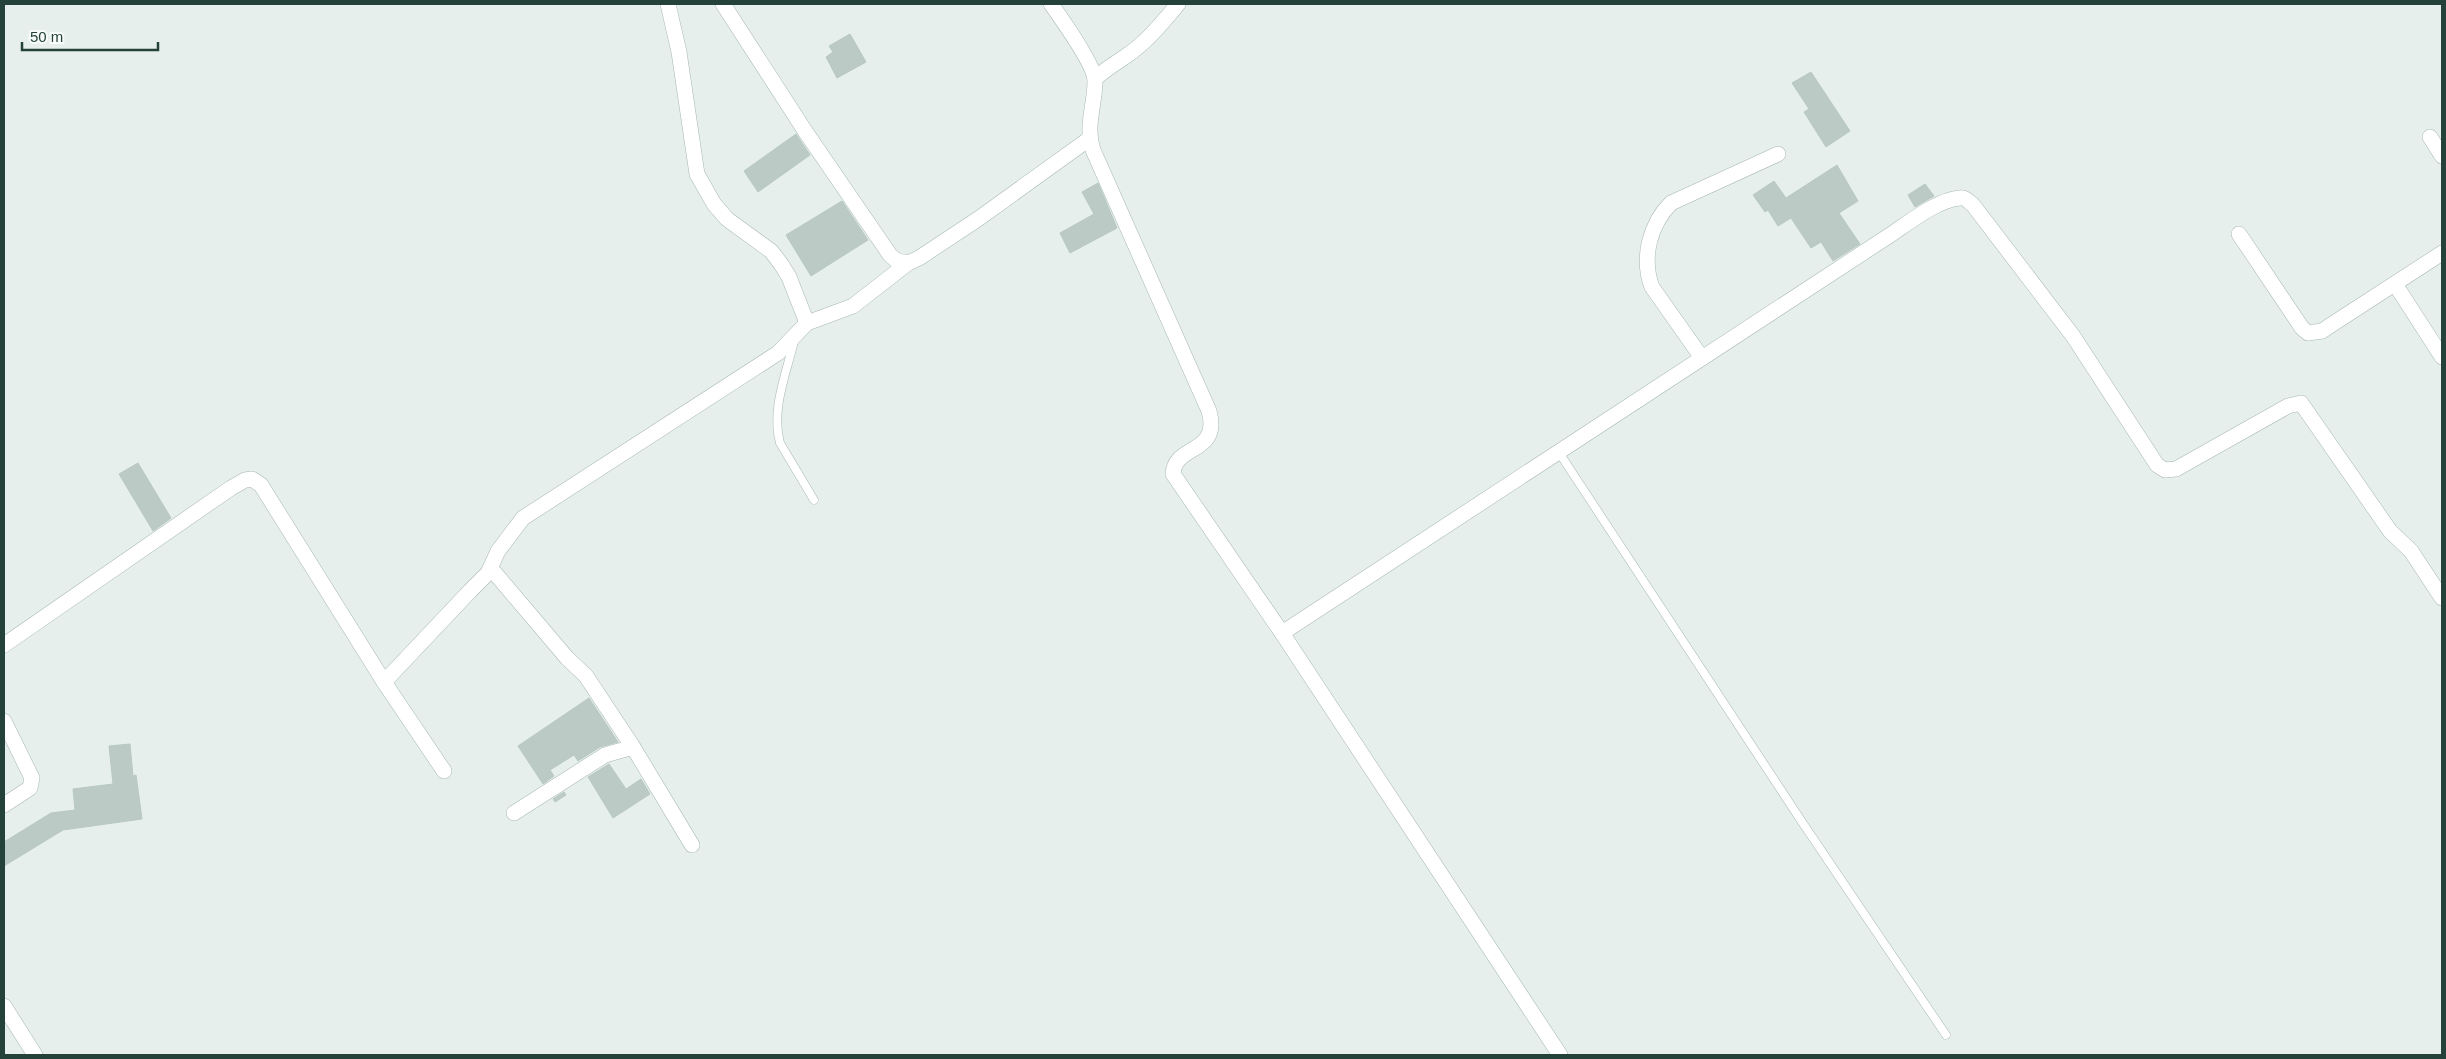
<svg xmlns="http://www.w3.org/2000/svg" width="2446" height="1059" viewBox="0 0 2446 1059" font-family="Arial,sans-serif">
<rect width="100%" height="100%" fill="#e6efeb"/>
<!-- building -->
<g fill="#bbcac4" stroke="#b8c9c2">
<polygon points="850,34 866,62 837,78 826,57 833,52 829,46"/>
<polygon points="1811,72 1850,131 1826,147 1804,112 1809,109 1792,83"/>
<polygon points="796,134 810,155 758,192 744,171"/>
<polygon points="1837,165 1858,201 1839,213 1860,244 1833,261 1821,242 1811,248 1791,218 1778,226 1768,210 1765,212 1753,195 1774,181 1786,198"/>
<polygon points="1098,183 1117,228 1070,253 1060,233 1094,214 1082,192"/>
<polygon points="1925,184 1934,196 1915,207 1908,195"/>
<polygon points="842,201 868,240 811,276 786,235"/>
<polygon points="138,463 171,518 153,531 119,474"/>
<polygon points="589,698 618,742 600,747 578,761 574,755 550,770 554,776 543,784 518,746"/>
<polygon points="130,744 133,776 136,775 142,819 63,830 4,866 4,842 51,813 75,810 73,789 113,784 109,746"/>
<polygon points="609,764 626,789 641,779 650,794 613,818 588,777"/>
<polygon points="564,792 566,795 555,802 553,799"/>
</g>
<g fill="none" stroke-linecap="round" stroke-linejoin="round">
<!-- service casing -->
<g stroke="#a8b8b2" stroke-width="9">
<g id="service">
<path d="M794,341C786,375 771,409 780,443L814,500"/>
<polyline points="1558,451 1800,819 1946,1035"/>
</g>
</g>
<!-- minor casing -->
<g stroke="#a8b8b2" stroke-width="16">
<g id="minor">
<polyline points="668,4 679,52 697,174 714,204 727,219 771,251 781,264 789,277 807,323"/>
<polyline points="723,4 805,131 890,255 897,261 908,263 919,258 978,219 1089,139"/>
<path d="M1051,4C1061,18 1095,66 1095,81C1095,105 1085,126 1093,150L1209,411C1221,455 1175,443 1173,474L1282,633L1560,1055"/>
<path d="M1095,79C1105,69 1115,64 1126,56C1147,42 1162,23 1178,4"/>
<polyline points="2430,137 2442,156"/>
<polyline points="2239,234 2302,328 2308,333 2322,331 2331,325 2442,253"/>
<polyline points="2395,284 2442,357"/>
<path d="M1702,358L1652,287C1641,258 1650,224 1671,203L1778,154"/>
<polyline points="488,573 498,551 523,518 778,353 807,323 853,306 908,263"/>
<path d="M1282,633L1884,239C1903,227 1937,199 1960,198C1965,197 1969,202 1973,205L2073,336L2157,465L2165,470L2176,469L2288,406L2301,403L2390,531L2411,551L2442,598"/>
<polyline points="4,645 231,488 245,480 252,479 261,485 384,682 444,771"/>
<polyline points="384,682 470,591 488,573 494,572 567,658 586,676 633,747 692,845"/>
<polyline points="4,721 32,778 30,788 4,805"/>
<polyline points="514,813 605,755 633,747"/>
<polyline points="4,1006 35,1055"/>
</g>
</g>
<!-- service -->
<use href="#service" stroke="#fff" stroke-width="8"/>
<!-- minor -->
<use href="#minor" stroke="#fff" stroke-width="15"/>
</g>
<!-- border -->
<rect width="2446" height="1059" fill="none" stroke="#24423a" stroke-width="10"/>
<!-- scale -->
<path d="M22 42v8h136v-8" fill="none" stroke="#24423a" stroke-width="2.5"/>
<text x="30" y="42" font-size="15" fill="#24423a" stroke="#f7fbf9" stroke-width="4" paint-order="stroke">50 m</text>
</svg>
